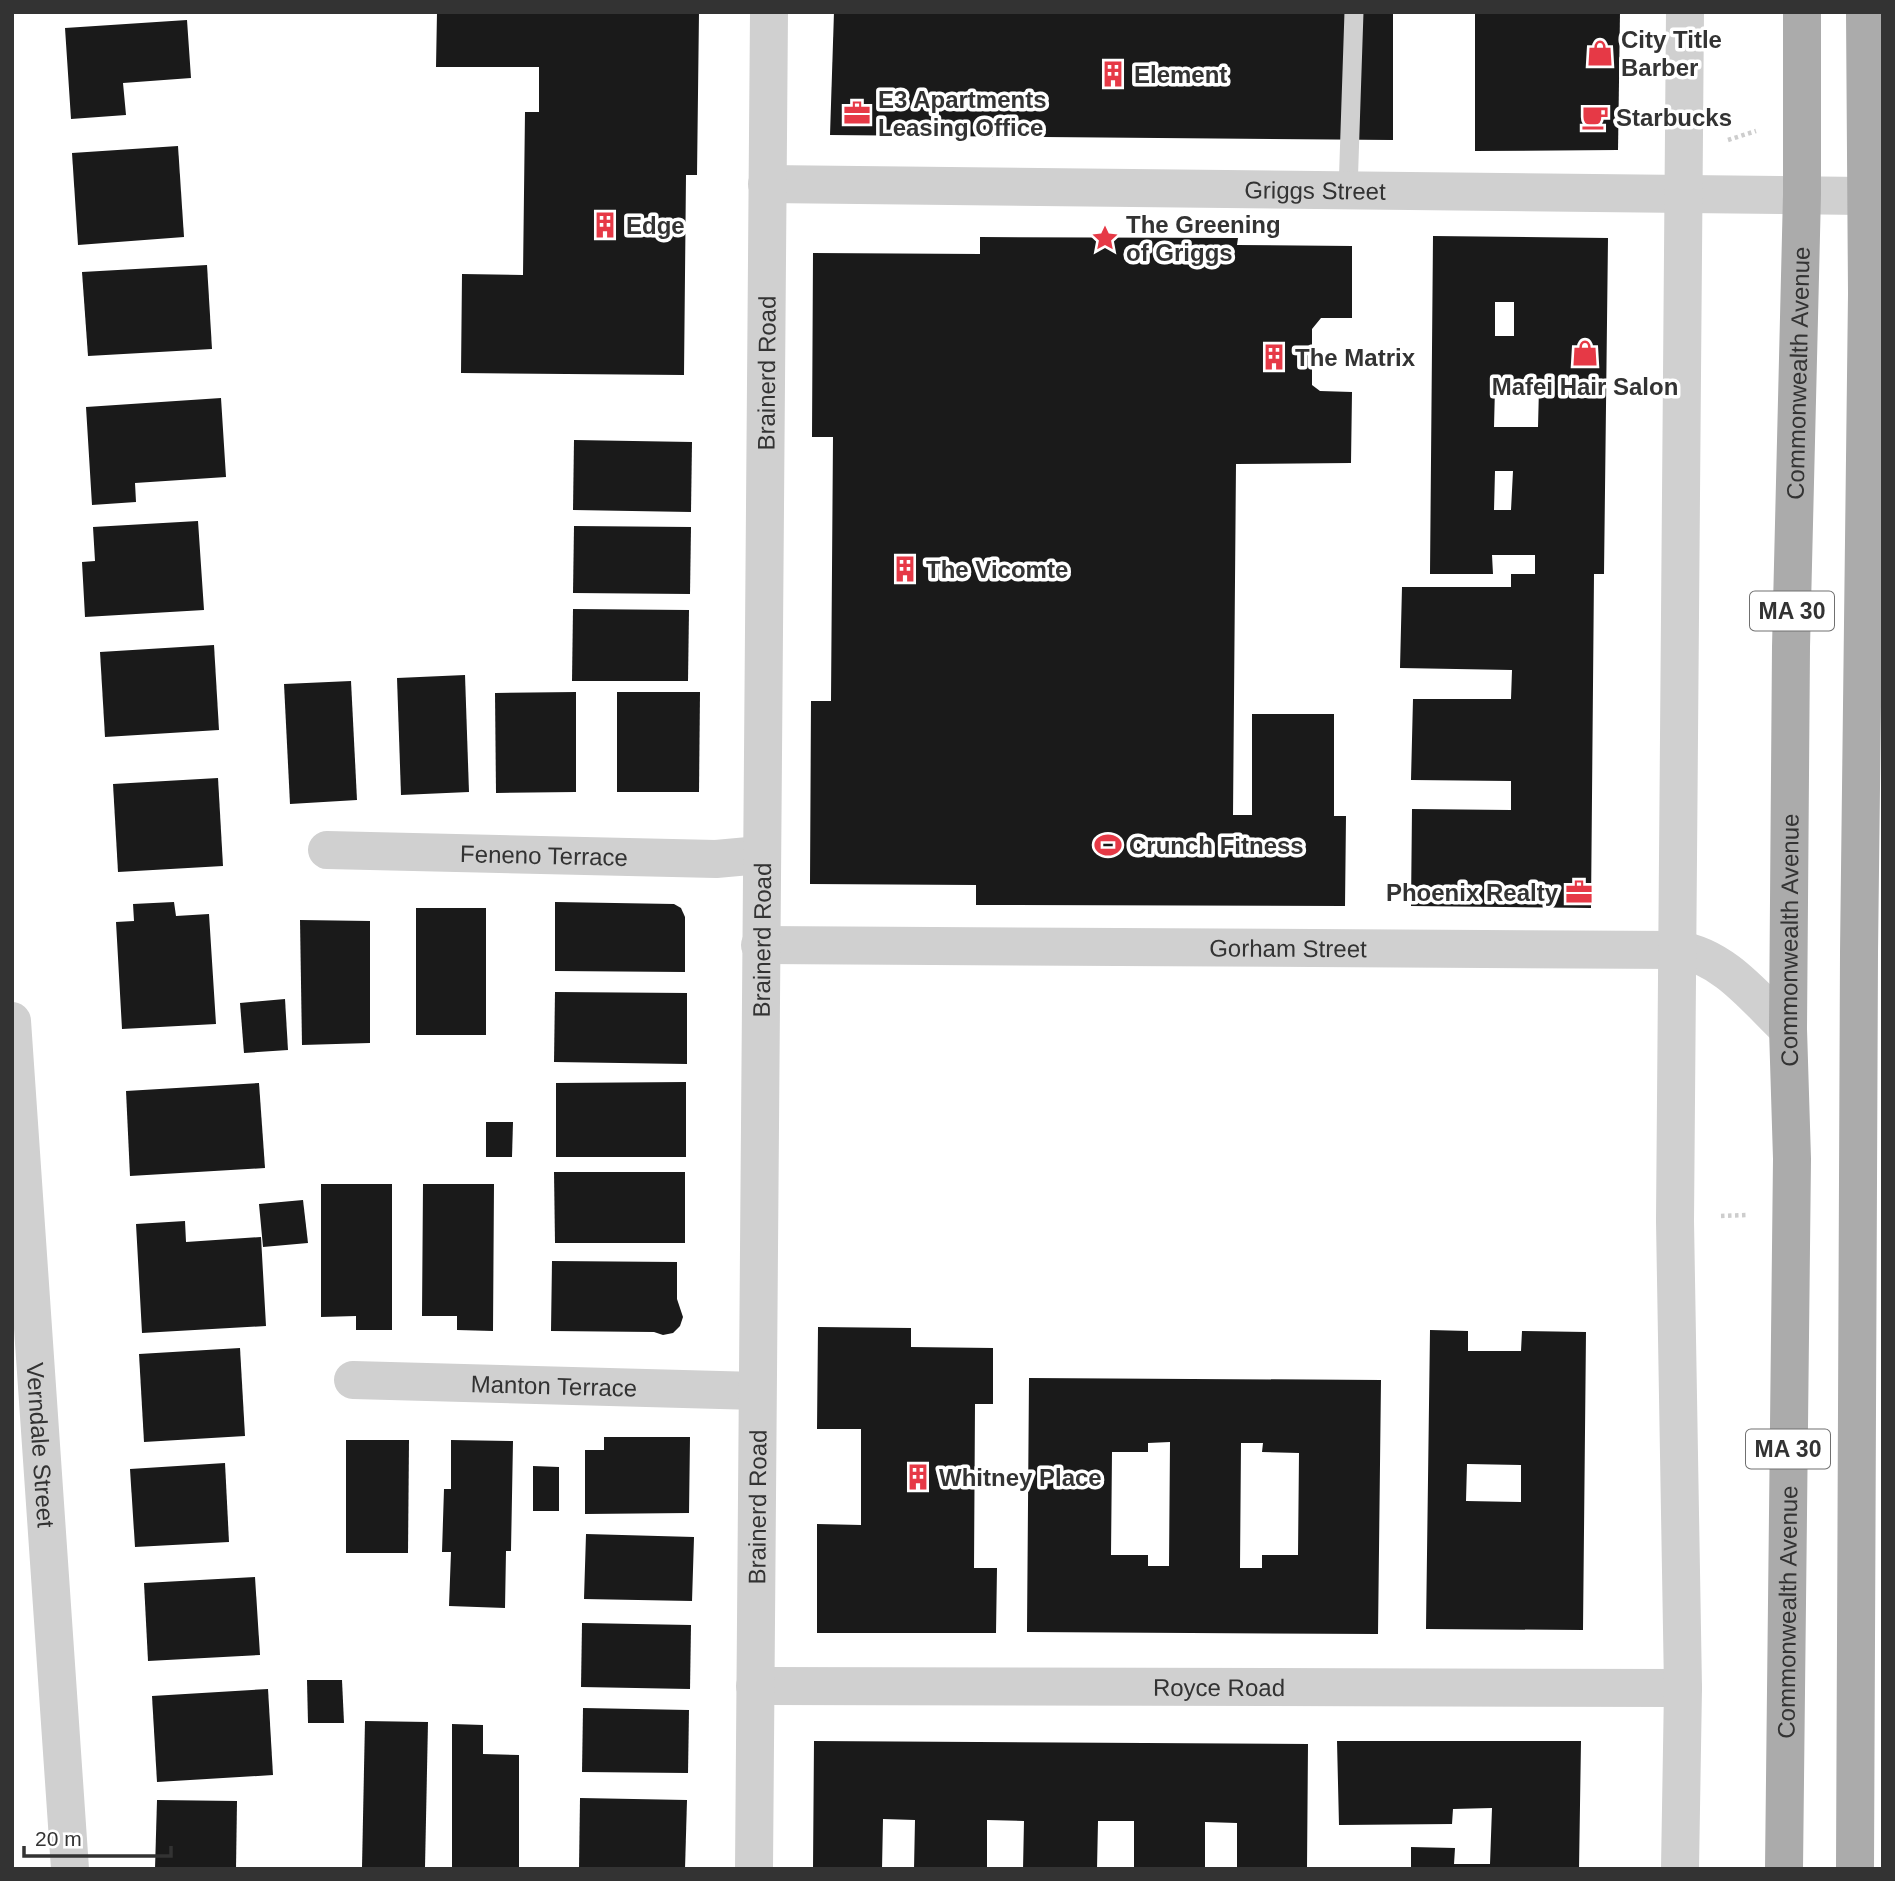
<svg xmlns="http://www.w3.org/2000/svg" width="1895" height="1881" viewBox="0 0 1895 1881" font-family="Arial,sans-serif">
<rect width="100%" height="100%" fill="#fff"/>
<!-- building -->
<g fill="#1a1a1a" fill-rule="evenodd">
<polygon points="437,12 699,12 697,175 686,175 684,375 461,373 462,274 523,275 525,112 539,112 539,67 436,67"/>
<polygon points="834,12 1393,12 1393,140 830,135"/>
<polygon points="1475,12 1620,12 1618,150 1475,151"/>
<polygon points="187,20 191,78 123,83 126,115 71,119 65,28"/>
<polygon points="178,146 184,237 78,245 72,153"/>
<path d="M1433,236L1608,238L1604,574H1594L1591,908L1411,906L1412,809L1511,810V781L1411,780L1413,699H1511L1512,670L1400,668L1402,587H1511V574H1535V555H1492L1493,574H1430ZM1495,302H1514V336H1495ZM1495,387L1539,388L1538,427H1494ZM1495,471H1513L1511,510H1494Z"/>
<polygon points="980,237 1238,238 1237,245 1352,246 1352,318 1321,318 1312,329 1312,385 1320,391 1352,392 1351,463 1236,464 1233,815 1252,815 1252,714 1334,714 1334,816 1346,816 1345,906 976,905 976,885 810,884 811,701 831,701 833,437 812,437 813,253 980,254"/>
<polygon points="207,265 212,349 88,356 82,272"/>
<polygon points="221,398 226,477 135,483 136,502 92,505 86,407"/>
<polygon points="574,440 692,442 691,512 573,510"/>
<polygon points="198,521 204,610 85,617 82,562 95,561 93,527"/>
<polygon points="574,526 691,527 690,594 573,593"/>
<polygon points="573,609 689,610 688,681 572,681"/>
<polygon points="214,645 219,730 105,737 100,652"/>
<polygon points="465,675 469,792 401,795 397,678"/>
<polygon points="351,681 357,800 290,804 284,684"/>
<polygon points="576,692 576,792 496,793 495,693"/>
<polygon points="617,692 700,692 699,792 617,792"/>
<polygon points="218,778 223,866 118,872 113,784"/>
<polygon points="174,902 176,916 209,914 216,1024 122,1029 116,922 134,921 133,904"/>
<polygon points="555,902 674,904 681,908 685,917 685,972 555,971"/>
<rect x="416" y="908" width="70" height="127"/>
<polygon points="300,920 370,921 370,1043 302,1045"/>
<polygon points="555,992 687,993 687,1064 554,1062"/>
<polygon points="285,999 288,1050 244,1053 240,1003"/>
<polygon points="686,1082 686,1157 556,1157 556,1083"/>
<polygon points="259,1083 265,1168 130,1176 126,1091"/>
<polygon points="486,1122 513,1122 512,1157 486,1157"/>
<polygon points="554,1172 685,1172 685,1243 555,1243"/>
<polygon points="321,1184 392,1184 392,1330 356,1330 356,1316 321,1317"/>
<polygon points="423,1184 494,1184 493,1331 457,1330 457,1316 422,1316"/>
<polygon points="303,1200 308,1243 263,1247 259,1204"/>
<polygon points="185,1221 186,1242 261,1237 266,1326 142,1333 136,1224"/>
<polygon points="552,1261 677,1262 677,1299 683,1317 680,1326 673,1333 663,1335 654,1332 551,1331"/>
<polygon points="818,1327 911,1328 911,1347 993,1348 993,1404 975,1404 974,1568 997,1568 996,1633 817,1633 817,1524 861,1525 861,1429 817,1429"/>
<path d="M1430,1330L1468,1331V1351H1521L1522,1331L1586,1332L1583,1630L1426,1629ZM1467,1464L1521,1465V1502L1466,1501Z"/>
<polygon points="240,1348 245,1436 144,1442 139,1354"/>
<path d="M1029,1378L1381,1380L1378,1634L1027,1632ZM1170,1442L1169,1566H1148V1555H1111L1112,1452H1148V1443ZM1241,1443H1263L1262,1452L1299,1453L1298,1555H1262V1568H1240Z"/>
<polygon points="604,1437 690,1437 689,1513 585,1514 585,1450 604,1450"/>
<polygon points="346,1440 409,1440 408,1553 346,1553"/>
<polygon points="451,1440 513,1441 511,1551 506,1551 505,1608 449,1606 451,1552 442,1552 444,1489 451,1489"/>
<polygon points="225,1463 229,1542 135,1547 130,1469"/>
<polygon points="533,1466 559,1467 559,1511 533,1511"/>
<polygon points="586,1534 694,1537 692,1601 584,1599"/>
<polygon points="255,1577 260,1655 148,1661 144,1583"/>
<polygon points="582,1623 691,1625 690,1689 581,1687"/>
<polygon points="307,1680 342,1680 344,1723 308,1723"/>
<polygon points="268,1689 273,1775 157,1782 152,1696"/>
<polygon points="583,1708 689,1710 688,1773 582,1772"/>
<polygon points="365,1721 428,1722 425,1868 362,1867"/>
<polygon points="452,1724 483,1725 483,1754 519,1755 519,1867 452,1867"/>
<polygon points="814,1741 1308,1744 1307,1869 1237,1869 1237,1823 1205,1822 1205,1869 1134,1869 1134,1821 1098,1821 1097,1869 1023,1869 1024,1821 987,1820 987,1869 914,1869 915,1820 883,1819 882,1869 813,1869"/>
<polygon points="1337,1741 1581,1741 1579,1869 1411,1869 1411,1847 1455,1848 1454,1864 1490,1864 1492,1808 1453,1809 1452,1824 1339,1825"/>
<polygon points="580,1798 687,1800 685,1869 579,1869"/>
<polygon points="157,1800 237,1801 236,1869 155,1869"/>
</g>
<g fill="none" stroke-linecap="round" stroke-linejoin="round">
<!-- path -->
<g stroke="#cdcdcd" stroke-width="4.5" stroke-dasharray="3.5 3.5" stroke-linecap="butt">
<polyline points="1728,140 1756,131"/>
<polyline points="1721,1216 1747,1215"/>
</g>
<!-- service -->
<polyline stroke="#d0d0d0" stroke-width="19" points="1348,191 1354,12"/>
<!-- minor -->
<g stroke="#d0d0d0" stroke-width="38">
<path id="s1" d="M767,184L1864,196"/>
<path id="s2" d="M327,850L716,859L760,855"/>
<path id="s3" d="M760,945L1679,950C1725,957 1756,999 1788,1029"/>
<path id="s4" d="M12,1021L70,1869"/>
<path id="s5" d="M353,1380L757,1391"/>
<path id="s6" d="M755,1686L1683,1688"/>
<polyline points="1680,1869 1683,1688 1675,1221 1685,12"/>
</g>
<!-- tertiary -->
<path stroke="#d0d0d0" stroke-width="38" id="s7" d="M754,1869L769,12"/>
<!-- primary -->
<g stroke="#ababab" stroke-width="38">
<path id="s8" d="M1784,1869L1792,1159L1788,1029L1791,647L1802,194V12"/>
<polyline points="1855,1869 1859,953 1867,294 1865,12"/>
</g>
</g>
<!-- icons -->
<defs>
<g id="shop-bare" transform="scale(2.1)"><path d="M-5-2.5h2.3a2.7 3.5 0 0 1 5.4 0H5L5.5 6h-11ZM-1.5-2.5h3a1.5 2.3 0 0 0-3 0Z" fill="#e63946" stroke="#fff" stroke-width="2.5" paint-order="stroke"/></g>
<g id="building-bare" transform="scale(2.1)"><path d="M-4-6H4V6H1V3H-1V6H-4ZM-2.5-4.3h1.7v1.8h-1.7ZM.8-4.3h1.7v1.8H.8ZM-2.5-1h1.7V.8h-1.7ZM.8-1h1.7V.8H.8Z" fill="#e63946" stroke="#fff" stroke-width="2.5" paint-order="stroke"/></g>
<g id="office-bare" transform="scale(2.1)"><path d="M-6-3h4V-5.5h4V-3h4V5H-6ZM-1-4.5V-3h2v-1.5ZM-6 0V1H6V0Z" fill="#e63946" stroke="#fff" stroke-width="2.5" paint-order="stroke"/></g>
<g id="cafe-bare" transform="scale(2.1)"><path d="M-5.5-4.5H6V0H3Q3 3.5 0 3.5H-2.5Q-5.5 3.5-5.5 0ZM3-3.2v2h1.7v-2ZM-6 4.5H4V6H-6Z" fill="#e63946" stroke="#fff" stroke-width="2.5" paint-order="stroke"/></g>
<g id="sight-bare" transform="scale(2.1)"><path d="M0-6L1.8-2.2L6-1.7L2.9 1.2L3.7 5.4L0 3.3L-3.7 5.4L-2.9 1.2L-6-1.7L-1.8-2.2Z" fill="#e63946" stroke="#fff" stroke-width="2.5" paint-order="stroke"/></g>
<g id="stadium-bare" transform="scale(2.1)"><path d="M0-5a6.5 5 0 1 0 0 10a6.5 5 0 1 0 0-10ZM-3.5-1.8h7v3.6h-7Z" fill="#e63946" stroke="#fff" stroke-width="2.5" paint-order="stroke"/></g>
</defs>
<g fill-rule="evenodd">
<use href="#shop-bare" x="1600" y="53"/>
<use href="#building-bare" x="1113" y="74"/>
<use href="#office-bare" x="857" y="113"/>
<use href="#cafe-bare" x="1595" y="117"/>
<use href="#building-bare" x="605" y="225"/>
<use href="#sight-bare" x="1105" y="238"/>
<use href="#shop-bare" x="1585" y="353"/>
<use href="#building-bare" x="1274" y="357"/>
<use href="#building-bare" x="905" y="569"/>
<use href="#stadium-bare" x="1108" y="845"/>
<use href="#office-bare" x="1579" y="892"/>
<use href="#building-bare" x="918" y="1477"/>
</g>
<g text-anchor="middle" dominant-baseline="central" stroke-width="7" stroke-linejoin="round" paint-order="stroke">
<!-- shield labels -->
<g fill="#fff" stroke="#707070" stroke-width="2">
<rect x="1750" y="591.5" width="84" height="39" rx="5"/>
<rect x="1746" y="1429.5" width="84" height="39" rx="5"/>
</g>
<g font-size="23" font-weight="bold" fill="#333">
<text x="1792" y="611">MA 30</text>
<text x="1788" y="1449">MA 30</text>
</g>
<!-- poi labels -->
<g font-size="24" font-weight="bold" fill="#333" stroke="#fff" text-anchor="start">
<text x="1621" y="39">City Title<tspan x="1621" dy="28">Barber</tspan></text>
<text x="1134" y="74">Element</text>
<text x="878" y="99">E3 Apartments<tspan x="878" dy="28">Leasing Office</tspan></text>
<text x="1616" y="117">Starbucks</text>
<text x="1126" y="224">The Greening<tspan x="1126" dy="28">of Griggs</tspan></text>
<text x="626" y="225">Edge</text>
<text x="1295" y="357">The Matrix</text>
<text x="1585" y="386" text-anchor="middle">Mafei Hair Salon</text>
<text x="926" y="569">The Vicomte</text>
<text x="1129" y="845">Crunch Fitness</text>
<text x="1558" y="892" text-anchor="end">Phoenix Realty</text>
<text x="939" y="1477">Whitney Place</text>
</g>
<!-- street labels -->
<g font-size="24" fill="#333" stroke="#fff">
<text stroke="none"><textPath href="#s1" startOffset="548">Griggs Street</textPath></text>
<text stroke="none"><textPath href="#s7" startOffset="1496">Brainerd Road</textPath></text>
<text stroke="none"><textPath href="#s8" startOffset="1496">Commonwealth Avenue</textPath></text>
<text stroke="none"><textPath href="#s2" startOffset="217">Feneno Terrace</textPath></text>
<text stroke="none"><textPath href="#s7" startOffset="929">Brainerd Road</textPath></text>
<text stroke="none"><textPath href="#s8" startOffset="929">Commonwealth Avenue</textPath></text>
<text stroke="none"><textPath href="#s3" startOffset="528">Gorham Street</textPath></text>
<text stroke="none"><textPath href="#s5" startOffset="201">Manton Terrace</textPath></text>
<text stroke="none"><textPath href="#s4" startOffset="425">Verndale Street</textPath></text>
<text stroke="none"><textPath href="#s7" startOffset="362">Brainerd Road</textPath></text>
<text stroke="none"><textPath href="#s8" startOffset="257">Commonwealth Avenue</textPath></text>
<text stroke="none"><textPath href="#s6" startOffset="464">Royce Road</textPath></text>
</g>
</g>
<!-- border -->
<rect width="1895" height="1881" fill="none" stroke="#333333" stroke-width="28"/>
<!-- scale -->
<path d="M24 1846v10h147v-10" fill="none" stroke="#333333" stroke-width="3.5"/>
<text x="35" y="1846" font-size="21" fill="#333333" stroke="#ffffff" stroke-width="5" paint-order="stroke">20 m</text>
</svg>
